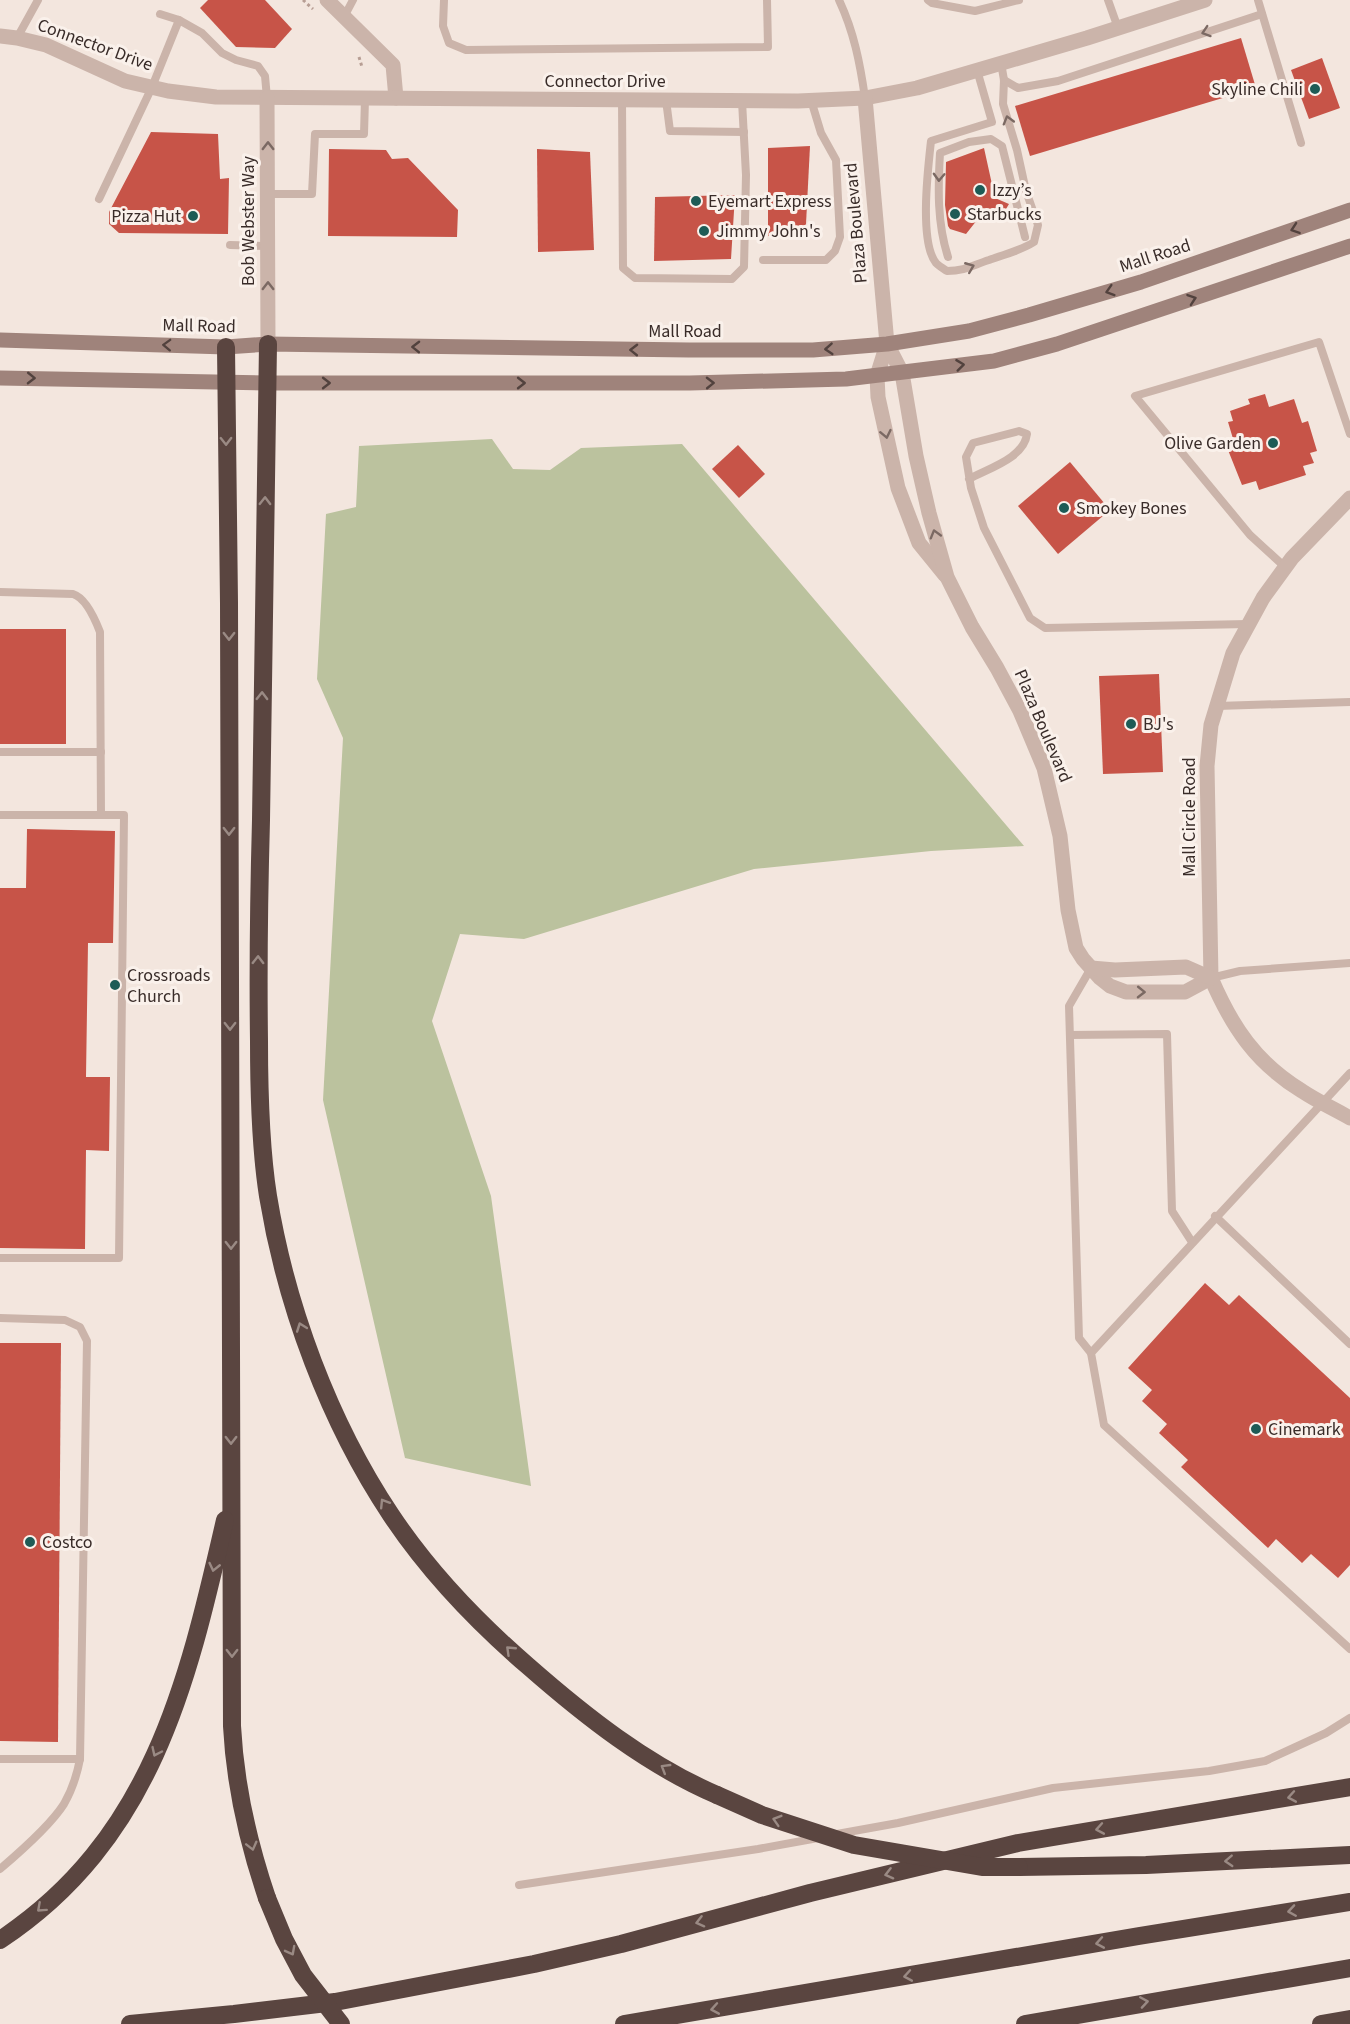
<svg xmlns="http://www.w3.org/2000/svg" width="1350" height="2024" viewBox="0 0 1350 2024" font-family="'Source Sans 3',sans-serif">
<rect width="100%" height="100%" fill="#f3e6de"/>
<!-- green -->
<polygon fill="#bbc29e" points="492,439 513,469 550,470 581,448 682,444 1024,846 931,851 754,869 524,939 460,934 432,1021 491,1196 531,1486 405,1458 323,1100 343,738 317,679 326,514 356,507 359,446"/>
<!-- building -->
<g fill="#c75448">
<polygon points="208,0 265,0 292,29 275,48 236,47 200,8"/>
<polygon points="1241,38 1256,88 1030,156 1015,106"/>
<polygon points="1322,58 1340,108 1309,119 1291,70"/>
<polygon points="151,132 218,134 220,179 229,178 228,234 119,233 109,224 109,212"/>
<polygon points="810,146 806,224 794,239 768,236 768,148"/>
<polygon points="984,148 995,198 1009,204 1000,219 985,210 966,234 950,229 948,226 945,205 946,162"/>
<polygon points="329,149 386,150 392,159 408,158 458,210 457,237 328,236"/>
<polygon points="537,149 590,152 594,250 538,252"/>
<polygon points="735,195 731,259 654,261 655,197"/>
<polygon points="1265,394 1269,407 1294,399 1302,423 1308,421 1317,451 1310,453 1314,463 1303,466 1306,475 1259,490 1256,481 1242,485 1226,445 1234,442 1228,422 1233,421 1230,411 1250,404 1248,399"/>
<polygon points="738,445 765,474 739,498 712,469"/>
<polygon points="1070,462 1110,510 1058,554 1018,506"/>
<rect x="0" y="629" width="66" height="115"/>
<polygon points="1159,674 1163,772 1103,774 1099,676"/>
<polygon points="27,829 115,831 113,943 88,943 86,1077 110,1077 109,1151 86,1150 85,1249 0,1248 0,888 26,888"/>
<polygon points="1205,1283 1229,1305 1239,1295 1350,1398 1350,1565 1338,1578 1311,1554 1302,1563 1276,1539 1268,1548 1181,1467 1188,1460 1159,1433 1167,1424 1142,1401 1152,1390 1128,1368"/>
<polygon points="0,1343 61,1343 58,1742 0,1741"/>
</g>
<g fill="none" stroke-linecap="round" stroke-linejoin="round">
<!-- path -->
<g stroke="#b79e94" stroke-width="3" stroke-dasharray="3 3" stroke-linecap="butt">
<polyline points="303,0 313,9"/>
<polyline points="359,57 362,67"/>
</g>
<!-- service -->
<g stroke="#cbb4aa" stroke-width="8">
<polyline points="444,0 443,26 449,43 466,50 768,47 767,0"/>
<path d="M839,0C854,32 860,63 865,98"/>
<polyline points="928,0 932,3 975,11 1019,0"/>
<polyline points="1108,0 1118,28"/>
<polyline points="1258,0 1301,143"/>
<polyline points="160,14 179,20 202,33 222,53 236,60 258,66 265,76 267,98"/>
<polyline points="344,17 353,0"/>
<polyline points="17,38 38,0"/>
<path d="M977,70L992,122L931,141C928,168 919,242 936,263C939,266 944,269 947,271C965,271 973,265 989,260C1005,254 1020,251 1034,242L1038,225L1026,191L1017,150L1003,104L1004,80L1001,63"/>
<polyline points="1004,80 1018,88 1058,81 1262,14"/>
<polyline points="622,100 623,268 635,278 732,279 744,267 746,175 742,101"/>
<polyline points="666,100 670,131 744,132"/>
<polyline points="268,194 312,194 315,134 364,134 365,99"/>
<polyline points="99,199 152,87 179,20"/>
<polyline points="230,245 268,246"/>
<path d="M948,257C937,223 938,188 940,153L969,142L991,139L1002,146L1025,237"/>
<polyline points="763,260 826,260 835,251 840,237 836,160 821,133 811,100"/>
<path d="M969,479C989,468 1024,458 1027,434L1019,431L973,443L966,457L971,488L984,528L1030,618L1045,628L1248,624"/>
<polyline points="1285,567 1250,535 1135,396 1319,342 1350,434"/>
<path d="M0,592L73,594C86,598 95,619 100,632L101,815"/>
<polyline points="1217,706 1350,702"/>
<polyline points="0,752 101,752"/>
<polyline points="0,815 124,815 119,1258 0,1258"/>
<polyline points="1211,978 1240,971 1350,963"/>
<polyline points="1070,1035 1167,1034 1172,1211 1192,1242"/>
<polyline points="1350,1073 1091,1353 1104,1425 1350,1649"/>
<polyline points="1215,1216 1350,1344"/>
<path d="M0,1318L65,1320L80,1327L87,1341L80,1759C77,1775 72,1790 64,1804C50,1826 20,1852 0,1869"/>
<polyline points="1091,1353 1079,1338 1069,1006 1091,968"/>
<polyline points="0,1759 80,1759"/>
<polyline points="837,1834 898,1823 1053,1788 1209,1771 1265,1761 1326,1733 1350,1718"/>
<polyline points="519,1885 758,1849 818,1838"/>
</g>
<!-- minor -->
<g stroke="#cbb4aa" stroke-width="15">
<polyline points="327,0 393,65 396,98"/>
<polyline points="0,36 17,38 46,45 125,81 168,91 216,97 798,101 865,98 917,88 1087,38 1205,0"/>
<polyline points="267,98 268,344"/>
<polyline points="865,98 887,344 877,376 878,397 898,488 919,543 945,575"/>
<polyline points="887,344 902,373 916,456 929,513 947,577 972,627 997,668 1020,711 1044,768 1060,836 1068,910 1076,948 1083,959 1100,978 1110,986 1126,992 1185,992 1211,978"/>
<path d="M1350,498L1292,558L1263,598L1233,653L1211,725L1207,766L1211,978C1232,1027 1256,1063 1302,1091C1317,1101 1334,1109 1350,1118"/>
<polyline points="1091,968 1115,970 1186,967 1211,978"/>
</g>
<!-- secondary -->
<g stroke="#9f837b" stroke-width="15">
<polyline points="0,340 226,347 268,344 689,350 813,350 887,344 969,331 1029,315 1141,282 1350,210"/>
<polyline points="0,378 267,383 690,383 846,379 994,361 1057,344 1350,246"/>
</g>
<!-- motorway -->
<g stroke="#5a4540" stroke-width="18">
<path d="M268,344C266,503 263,661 261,820C259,893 258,967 259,1041C259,1092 260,1145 268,1196C286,1306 329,1422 391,1515C429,1572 477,1622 528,1666C585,1716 647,1765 717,1795"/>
<path d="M226,347L229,603L232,1726C235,1785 248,1842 267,1898"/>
<polyline points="1019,1867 1146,1865 1350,1855"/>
<path d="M0,1940C151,1840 187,1686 225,1520"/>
<polyline points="130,2024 234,2014 335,2002 534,1964 621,1944 810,1893 1018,1843 1350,1787"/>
<polyline points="624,2024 1139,1936 1350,1902"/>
<polyline points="1025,2024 1350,1968"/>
<polyline points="1321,2024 1350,2019"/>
</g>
<!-- motorway-bridge -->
<g stroke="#5a4540" stroke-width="18">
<polyline points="717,1795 762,1815 854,1845 982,1867 1019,1867"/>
<polyline points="267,1898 284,1939 303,1975 341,2024"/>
</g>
</g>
<!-- one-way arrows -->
<defs><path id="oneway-chevron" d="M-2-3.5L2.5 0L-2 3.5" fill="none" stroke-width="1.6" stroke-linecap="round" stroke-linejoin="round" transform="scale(1.5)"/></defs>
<g stroke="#7b6963">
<use href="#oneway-chevron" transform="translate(1206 32) rotate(162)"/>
<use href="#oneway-chevron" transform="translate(1008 120) rotate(-106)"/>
<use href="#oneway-chevron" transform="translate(268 146) rotate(-90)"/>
<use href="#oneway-chevron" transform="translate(939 177) rotate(92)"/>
<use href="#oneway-chevron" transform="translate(970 267) rotate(-22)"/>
<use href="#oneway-chevron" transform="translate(268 286) rotate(-90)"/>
<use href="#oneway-chevron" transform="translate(886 434) rotate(78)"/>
<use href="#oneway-chevron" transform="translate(935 534) rotate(-106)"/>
<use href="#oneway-chevron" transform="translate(1141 992) rotate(1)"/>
</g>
<g stroke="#52423e">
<use href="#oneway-chevron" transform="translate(1295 229) rotate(161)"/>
<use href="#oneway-chevron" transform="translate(1110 291) rotate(163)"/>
<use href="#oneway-chevron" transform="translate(1192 299) rotate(-19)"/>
<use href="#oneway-chevron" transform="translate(167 345) rotate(-178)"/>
<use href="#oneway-chevron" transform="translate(416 347) rotate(-179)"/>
<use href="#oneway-chevron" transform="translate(829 349) rotate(176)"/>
<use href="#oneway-chevron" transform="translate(634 350) rotate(-179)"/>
<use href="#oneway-chevron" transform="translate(960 365) rotate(-7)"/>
<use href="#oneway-chevron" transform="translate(31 378) rotate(1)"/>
<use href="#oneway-chevron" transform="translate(326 383)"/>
<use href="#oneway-chevron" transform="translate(521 383)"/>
<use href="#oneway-chevron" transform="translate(710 383) rotate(-1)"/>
</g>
<g stroke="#9a8a84">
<use href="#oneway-chevron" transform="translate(226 441) rotate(89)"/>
<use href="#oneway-chevron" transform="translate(265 501) rotate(-89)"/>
<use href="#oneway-chevron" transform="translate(229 636) rotate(90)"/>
<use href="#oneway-chevron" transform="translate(262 696) rotate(-89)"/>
<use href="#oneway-chevron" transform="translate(229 831) rotate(90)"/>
<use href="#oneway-chevron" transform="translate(258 960) rotate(-89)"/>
<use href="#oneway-chevron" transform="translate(230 1026) rotate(90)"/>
<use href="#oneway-chevron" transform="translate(231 1245) rotate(90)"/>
<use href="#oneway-chevron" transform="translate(301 1327) rotate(-110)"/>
<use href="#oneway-chevron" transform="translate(231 1440) rotate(90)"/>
<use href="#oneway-chevron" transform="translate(384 1503) rotate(-122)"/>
<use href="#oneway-chevron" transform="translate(214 1567) rotate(103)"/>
<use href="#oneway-chevron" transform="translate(510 1650) rotate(-136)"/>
<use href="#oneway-chevron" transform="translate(232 1653) rotate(90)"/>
<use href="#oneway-chevron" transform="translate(156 1752) rotate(115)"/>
<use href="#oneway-chevron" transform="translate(665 1768) rotate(-149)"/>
<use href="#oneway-chevron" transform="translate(1292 1797) rotate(170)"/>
<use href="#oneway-chevron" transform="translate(777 1820) rotate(-163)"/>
<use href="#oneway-chevron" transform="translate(1100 1829) rotate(170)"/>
<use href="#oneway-chevron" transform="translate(252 1846) rotate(76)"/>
<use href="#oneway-chevron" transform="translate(1229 1861) rotate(177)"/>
<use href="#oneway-chevron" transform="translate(889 1874) rotate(166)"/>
<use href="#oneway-chevron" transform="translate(41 1908) rotate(138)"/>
<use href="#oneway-chevron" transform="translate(1292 1911) rotate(171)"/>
<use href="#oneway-chevron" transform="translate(700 1922) rotate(166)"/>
<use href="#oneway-chevron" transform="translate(1100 1943) rotate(170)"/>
<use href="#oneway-chevron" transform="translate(291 1951) rotate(62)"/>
<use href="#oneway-chevron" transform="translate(908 1976) rotate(170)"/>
<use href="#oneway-chevron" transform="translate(1144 2002) rotate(-9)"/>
<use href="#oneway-chevron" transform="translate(715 2009) rotate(170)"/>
</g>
<!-- markers -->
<g fill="#1e5b56" stroke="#faf1eb" stroke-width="2">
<circle cx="1315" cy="89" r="6"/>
<circle cx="980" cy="190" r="6"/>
<circle cx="696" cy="201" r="6"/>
<circle cx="955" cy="214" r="6"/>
<circle cx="193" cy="216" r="6"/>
<circle cx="704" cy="231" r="6"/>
<circle cx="1273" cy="443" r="6"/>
<circle cx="1064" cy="508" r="6"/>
<circle cx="1131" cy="724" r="6"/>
<circle cx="115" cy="985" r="6"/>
<circle cx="1256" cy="1429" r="6"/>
<circle cx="30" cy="1542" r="6"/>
</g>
<g text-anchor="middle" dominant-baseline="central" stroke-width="6" stroke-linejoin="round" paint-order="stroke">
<!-- street labels -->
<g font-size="18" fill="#392c29" stroke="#faf1eb">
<text transform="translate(95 45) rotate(20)">Connector Drive</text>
<text x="605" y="81">Connector Drive</text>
<text transform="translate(248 221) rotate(-90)">Bob Webster Way</text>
<text transform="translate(856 223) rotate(-95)">Plaza Boulevard</text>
<text transform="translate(1155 256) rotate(-18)">Mall Road</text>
<text transform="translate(199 326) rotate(1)">Mall Road</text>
<text x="685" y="331">Mall Road</text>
<text transform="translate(1043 726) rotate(67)">Plaza Boulevard</text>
<text transform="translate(1189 817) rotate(-90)">Mall Circle Road</text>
</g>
<!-- poi labels -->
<g font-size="18" fill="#392c29" stroke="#faf1eb" text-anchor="start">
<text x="1303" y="89" text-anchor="end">Skyline Chili</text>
<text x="992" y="190">Izzy’s</text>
<text x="708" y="201">Eyemart Express</text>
<text x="967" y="214">Starbucks</text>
<text x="181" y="216" text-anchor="end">Pizza Hut</text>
<text x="716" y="231">Jimmy John's</text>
<text x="1261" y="443" text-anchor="end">Olive Garden</text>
<text x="1076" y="508">Smokey Bones</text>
<text x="1143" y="724">BJ's</text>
<text x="127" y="975">Crossroads<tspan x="127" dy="21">Church</tspan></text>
<text x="1268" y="1429">Cinemark</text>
<text x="42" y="1542">Costco</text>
</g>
</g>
</svg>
